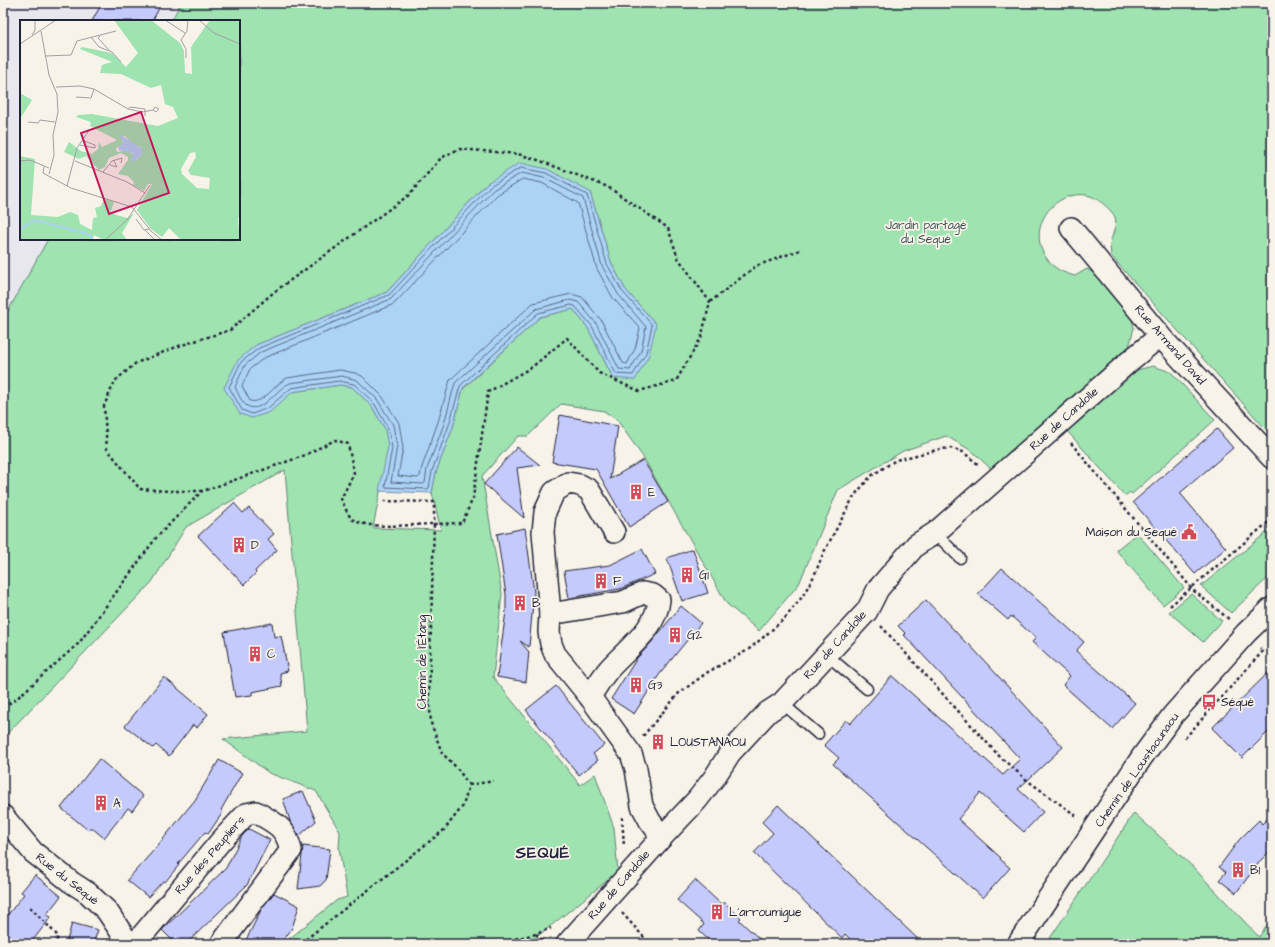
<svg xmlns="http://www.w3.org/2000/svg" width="1275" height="947" viewBox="0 0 1275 947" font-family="'Architects Daughter',sans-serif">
<rect width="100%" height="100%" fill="#f7f3e8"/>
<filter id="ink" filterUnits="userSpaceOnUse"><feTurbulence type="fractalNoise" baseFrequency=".025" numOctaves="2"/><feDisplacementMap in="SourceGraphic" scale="8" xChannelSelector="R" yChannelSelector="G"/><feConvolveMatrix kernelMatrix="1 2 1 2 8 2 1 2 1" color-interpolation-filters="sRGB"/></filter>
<g filter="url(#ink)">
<!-- built -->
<polygon fill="#e8e7ee" points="3,3 181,3 171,21 21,21 21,239 48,239 3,320"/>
<!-- green -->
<g fill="#9ee3b0" stroke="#608276" fill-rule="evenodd">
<path d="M181,3H1272V436L1111,256C1111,252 1110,248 1110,244C1111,236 1118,226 1115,217C1112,211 1104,204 1098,200C1091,195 1084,194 1075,195C1046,199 1028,234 1047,259C1054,269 1064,273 1075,276L1087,269L1099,276L1129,309L1134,328L1128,351L993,471L972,451L946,436L903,451L838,490L799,584L759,631L727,604L643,457L617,420L604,411L561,404L528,436H518L482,476L502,594L493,677L580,785L595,774L614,828L618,872L528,944H286L289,939L337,900L347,897L339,848L340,832L316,791L269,773L223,739L307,731L285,470L186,527L152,582L3,738V320L48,239H239V21H171ZM487,183L590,192L611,262L625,289L656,324L613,378L588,328L573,309L540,317L463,389L453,427L436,472L432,493L441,530L373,528L389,447L385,429L371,405L352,387L340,385L292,392L256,345L387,292Z"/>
<polygon points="1153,366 1171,372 1215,420 1132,494 1130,492 1125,496 1067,431 1137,370"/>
<polygon points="1272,528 1272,574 1231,613 1201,586"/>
<polygon points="1137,533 1184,588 1163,605 1116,550"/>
<polygon points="1191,594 1222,621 1203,642 1169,612"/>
<polygon points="1134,813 1192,866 1259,937 1272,918 1272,944 1046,944"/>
</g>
<!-- water -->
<polygon fill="#acd3f6" stroke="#758cab" points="520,163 547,169 590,192 611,262 625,289 656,324 649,355 635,380 613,378 588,328 573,309 540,317 463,388 453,427 436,472 432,493 379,491 388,447 385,429 371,405 352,387 340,385 292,392 270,412 252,418 240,414 224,388 238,360 256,345 387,292 487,183"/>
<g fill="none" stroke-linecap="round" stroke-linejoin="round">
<!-- shore -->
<g stroke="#596986" stroke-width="1">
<polygon points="521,168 546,173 587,195 607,264 622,291 652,325 646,353 633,375 616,374 592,326 575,306 571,305 538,313 460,386 449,425 432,471 429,488 427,489 385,487 392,448 388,428 374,403 354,384 339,381 291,388 268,408 252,414 242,410 229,387 241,362 259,348 389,295 490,186"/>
<path d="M522,173L544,178L583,198L602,266L618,294L646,327L641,351L630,370L619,369L596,323L578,302L570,300L536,309L455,383L444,424L427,469L425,483L423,484L391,482L397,446L393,425L377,399L357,380L342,376L290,383C278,388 271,402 258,407C244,411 240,397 235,387L245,365L261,352L391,299L493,190Z"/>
<path d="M523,179L542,183L578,203L597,269L613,298L640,328L635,349L627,364L623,363L601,320L582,297L571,294L533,303L450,380L438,422L422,467L420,476L418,478L398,476L403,448L399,423L382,396L362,376L355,373L340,370L287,378C276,383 263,405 250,401L242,386L250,369L264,358L394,304L497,195Z"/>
</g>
</g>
<!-- building -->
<g fill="#c5cafc" stroke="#22223b">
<polygon points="102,3 162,3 152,21 92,21"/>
<polygon points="560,415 618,426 610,479 643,460 668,502 629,527 596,469 552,462"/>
<polygon points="1217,429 1233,448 1180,493 1226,548 1195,574 1133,502"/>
<polygon points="517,447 540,465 517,468 524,518 484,484"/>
<polygon points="234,503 243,513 249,508 274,534 268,539 277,550 255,571 256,573 244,585 198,536"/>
<polygon points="525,528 534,592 529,647 520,641 529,652 526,682 497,677 506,611 506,595 497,534"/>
<polygon points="642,549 655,574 620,589 569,598 564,571 610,565"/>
<polygon points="693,549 708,593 682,601 667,558"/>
<polygon points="1002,568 1084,642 1076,651 1135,703 1112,729 1063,685 1070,676 1032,642 1036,638 1011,616 1008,620 978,594"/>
<polygon points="926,600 967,644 968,643 1063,747 1018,789 1043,812 1024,832 980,793 958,819 1001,858 1000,859 1010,868 983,898 833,764 839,758 824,745 846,720 850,724 892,676 1003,775 1020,759 904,635 906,634 898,626"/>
<polygon points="681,606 701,623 659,675 634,714 611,699 637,658 649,645"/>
<polygon points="272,623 274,637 281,636 288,671 280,673 282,686 252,692 252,695 235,697 224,632"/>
<polygon points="1272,669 1272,728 1242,758 1212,728"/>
<polygon points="164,677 208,714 197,728 193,725 169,756 156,745 153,748 125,726"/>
<polygon points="556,686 604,745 593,754 598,760 579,775 526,710"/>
<polygon points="99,759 143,796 132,811 128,808 104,838 91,827 88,830 61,808"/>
<polygon points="219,760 242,773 221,810 223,812 208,834 205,832 178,864 179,865 165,882 163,881 148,897 127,880 154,850 195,800"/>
<polygon points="303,791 316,821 299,836 290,821 283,799"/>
<polygon points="778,805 800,826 923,944 855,944 845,934 842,938 754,853 773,833 762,822"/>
<polygon points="1272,814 1272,849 1261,860 1236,893 1219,880 1226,872 1219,867 1239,840 1259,820 1262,824"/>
<polygon points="249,829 270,840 247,885 186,944 176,944 162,930 226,868 242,836"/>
<polygon points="303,846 330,849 326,880 320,886 298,889"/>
<polygon points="35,875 61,896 46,915 51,917 30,944 3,944 3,921 24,894 21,892"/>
<polygon points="695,880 722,905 724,902 741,918 739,920 765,944 713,944 699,931 704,924 677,900"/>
<polygon points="274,893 299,906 292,928 281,944 244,944 262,908"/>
<polygon points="72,923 98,930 93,944 66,944"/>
</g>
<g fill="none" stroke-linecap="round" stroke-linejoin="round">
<!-- lane casing -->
<g stroke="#22223b" stroke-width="13">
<g id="lane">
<polyline points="935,533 960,558"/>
<polyline points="827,655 867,689"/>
<polyline points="782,703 818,734"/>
</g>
</g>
<!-- street casing -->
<g stroke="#22223b" stroke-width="24">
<g id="street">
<polyline points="1071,228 1160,336 1272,458"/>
<polyline points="614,532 589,490 580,485 568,483 554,492 545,512 543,532 550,614 549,632 551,644 555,654 590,697 631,754 636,769 642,806 650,821 662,837"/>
<path d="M550,614L623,602L643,593L653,595L659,600C657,628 627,649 609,669C602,677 596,687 590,697"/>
<polyline points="3,816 33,852 71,882 88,893 107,911 129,944"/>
<path d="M135,944L220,842L246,814L256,812C276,824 285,826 291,850L221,944"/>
<polyline points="567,944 662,837 697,800 714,778 730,753 768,712 782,703 867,611 878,589 916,545 935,533 1132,359 1160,336"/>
<polyline points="1018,944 1142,757 1173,715 1246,633 1272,608"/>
</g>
</g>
<!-- path -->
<g stroke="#22223b" stroke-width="2.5" stroke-dasharray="3 3" stroke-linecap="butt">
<polyline points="710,302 756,266 800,250"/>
<polyline points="1071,443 1194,591 1230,620"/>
<polyline points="1170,606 1272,519"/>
<polyline points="881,626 1000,757 1028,781 1078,817"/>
<polyline points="3,707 15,700 79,643 156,538 202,491"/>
<polyline points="643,736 679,693 708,672 748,650 766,635 785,618 802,597 814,576 824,552 854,496 871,476 896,460 941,449 951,448 963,452 979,465"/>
<polyline points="1185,738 1263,651 1260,648"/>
<polyline points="3,759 8,766"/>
<polyline points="469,785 494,781"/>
<polyline points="622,817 624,846"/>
<polyline points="30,907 56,934 58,937 55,944"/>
<polyline points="622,913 650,944"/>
<polyline points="536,934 546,944"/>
<path d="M302,944L305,940L444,830L463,806L469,785L457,768L442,753L431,723L429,695L434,524C416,524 364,531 351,518C347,513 344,505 341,499L354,473L348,444L335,440L303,456L203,491H169L140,489L107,449L104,406L115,381L136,363L179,346L230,330L274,292L409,195L441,158L459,149L518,154L538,160L608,187L668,228L678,258L710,302L701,338L676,381L639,391L599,373L567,338L532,367L488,392L473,498L462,523L434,524V502L381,501"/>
<polyline points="498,944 505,941 536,934 551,928"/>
</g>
<!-- lane -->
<use href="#lane" stroke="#f7f3e8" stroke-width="10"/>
<!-- street -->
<use href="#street" stroke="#f7f3e8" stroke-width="21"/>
</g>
</g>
<!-- icons -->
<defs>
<g id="building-bare" transform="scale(1.2)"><path d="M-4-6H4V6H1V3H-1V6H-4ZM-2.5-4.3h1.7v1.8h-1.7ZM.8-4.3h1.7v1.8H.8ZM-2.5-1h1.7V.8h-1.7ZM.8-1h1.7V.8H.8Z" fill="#d1495b" stroke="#f7f3e8" stroke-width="2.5" paint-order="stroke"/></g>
<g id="civic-bare" transform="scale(1.2)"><path d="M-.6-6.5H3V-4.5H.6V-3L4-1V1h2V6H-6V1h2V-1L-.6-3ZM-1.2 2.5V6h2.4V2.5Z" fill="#d1495b" stroke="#f7f3e8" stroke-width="2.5" paint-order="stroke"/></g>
<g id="bus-bare" transform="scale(1.2)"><path d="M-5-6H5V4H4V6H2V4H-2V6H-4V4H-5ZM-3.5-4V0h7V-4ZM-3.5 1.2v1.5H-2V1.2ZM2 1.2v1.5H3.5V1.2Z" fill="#d1495b" stroke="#f7f3e8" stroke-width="2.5" paint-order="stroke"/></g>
</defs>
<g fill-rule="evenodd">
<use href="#building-bare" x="636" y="492"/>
<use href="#civic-bare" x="1189" y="532"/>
<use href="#building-bare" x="239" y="545"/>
<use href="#building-bare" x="687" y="575"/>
<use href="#building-bare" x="601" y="581"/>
<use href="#building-bare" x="520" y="603"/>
<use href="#building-bare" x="675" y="635"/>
<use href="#building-bare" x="255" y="654"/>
<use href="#building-bare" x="636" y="685"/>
<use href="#bus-bare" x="1209" y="702"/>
<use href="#building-bare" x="658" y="742"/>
<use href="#building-bare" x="101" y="803"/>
<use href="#building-bare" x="1238" y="870"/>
<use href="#building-bare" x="717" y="912"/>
</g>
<g text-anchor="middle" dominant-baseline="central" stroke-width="3.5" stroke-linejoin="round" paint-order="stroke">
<!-- park labels -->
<g font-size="12" fill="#415258" stroke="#f7f3e8">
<text x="926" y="225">Jardin partagé<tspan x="926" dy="14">du Sequé</tspan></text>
</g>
<!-- street labels -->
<g font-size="12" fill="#22223b" stroke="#f7f3e8">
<text transform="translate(1170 345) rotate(49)">Rue Armand David</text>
<text transform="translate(1064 419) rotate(-42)">Rue de Candolle</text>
<text transform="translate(835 645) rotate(-48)">Rue de Candolle</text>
<text transform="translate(422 662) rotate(-90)">Chemin de l’Étang</text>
<text transform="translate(1137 770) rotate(-55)">Chemin de Loustaounaou</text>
<text transform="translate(210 855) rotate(-49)">Rue des Peupliers</text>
<text transform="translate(67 879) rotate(38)">Rue du Sequé</text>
<text transform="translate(619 885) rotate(-49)">Rue de Candolle</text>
</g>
<!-- poi labels -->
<g font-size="12" fill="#22223b" stroke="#f7f3e8" text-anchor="start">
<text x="648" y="492">E</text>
<text x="1177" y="532" text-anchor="end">Maison du Sequé</text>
<text x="251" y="545">D</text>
<text x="699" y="575">G1</text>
<text x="613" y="581">F</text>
<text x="532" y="603">B</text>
<text x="687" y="635">G2</text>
<text x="267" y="654">C</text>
<text x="648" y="685">G3</text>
<text x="1221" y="702">Séqué</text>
<text x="670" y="742">LOUSTANAOU</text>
<text x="113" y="803">A</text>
<text x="1250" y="870">B1</text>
<text x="729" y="912">L'arroumigue</text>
</g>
<!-- district labels -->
<g font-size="16" font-weight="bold" letter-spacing="1" fill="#22223b" stroke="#f7f3e8">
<text x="543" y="853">SEQUÉ</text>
</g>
</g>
<!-- overview -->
<g transform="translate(20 20)">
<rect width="220" height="220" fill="#f7f3e8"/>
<path d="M94,0H131L160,23L164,31L165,53L172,54L171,27L190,0H220V197L218,198L220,220H161L149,208L142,217L131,209L117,190L132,164H128L124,171L113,165L114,162L108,156L98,154L108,140V137L101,133L89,138L85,147L79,150L66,136L59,139L44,132L49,122L61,131L72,134L78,129L79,122L82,127L97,120L70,106L71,102L56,97L58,95L72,94L138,106L158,98L153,87L145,84L141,65L131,68L101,54L80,53L82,45L92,42L60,29L62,27L92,33L106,47L118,33ZM105,116L111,123L120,127L122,134L115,141H111L114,135L107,130L97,132L96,128L104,124L101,118ZM175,132L176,137L168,151L171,155L190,158L189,169L177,168L162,154L161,149L170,133ZM0,73L12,80L0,99ZM0,136L15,139L11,195L38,197L50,192L58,195L60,204L72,210L73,198L77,197L75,188L81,186L84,179L94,182L90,193L107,198L114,193L102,213L107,220H84L74,215L72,220H0Z" fill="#9ee3b0" fill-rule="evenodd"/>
<path d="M101,115L122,129V134L115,141H111L113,133L99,130L98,127L104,123L100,117Z" fill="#acd3f6"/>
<path fill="none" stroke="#acd3f6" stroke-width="2" d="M0,209L15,200L69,214L73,220"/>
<path fill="none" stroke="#a29fa3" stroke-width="1" d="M145,0L165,13M179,0L194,13L220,24M21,11L29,55L37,74L38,92L33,115L34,135L29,154M12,15L15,10V0M80,16L78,18L89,30M71,17L79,27L92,32L101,42M0,24L36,0M26,36L51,35L57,21L96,11M166,38V29L161,20L167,11L168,0M36,67L60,66L74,69L108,89L122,92L133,90L135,87L139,89L136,92L133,90M56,77L71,78L74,69M108,89L110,87L125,89V96M8,102L18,103L20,100L35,102M60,125L75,128V125L64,121M0,141L10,140L29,148M55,141L107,162L125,173M90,145L97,147L94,141M24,147L23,153L51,168L112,187L131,211L142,220M83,152L92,141L102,138L101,143M47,166L57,128L70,109M116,199L124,210L129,209M125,210L135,220M85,220L107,200L130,165"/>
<path fill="#c2185b" fill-opacity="0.15" stroke="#c2185b" stroke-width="2" d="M121,92L149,173L89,194L61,113Z"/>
<rect width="220" height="220" fill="none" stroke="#22223b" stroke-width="2"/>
</g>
<!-- margin -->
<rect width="1275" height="947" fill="none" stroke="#f7f3e8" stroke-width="16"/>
<rect x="8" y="8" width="1259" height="931" fill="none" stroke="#22223b" stroke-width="1.5" filter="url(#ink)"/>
</svg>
